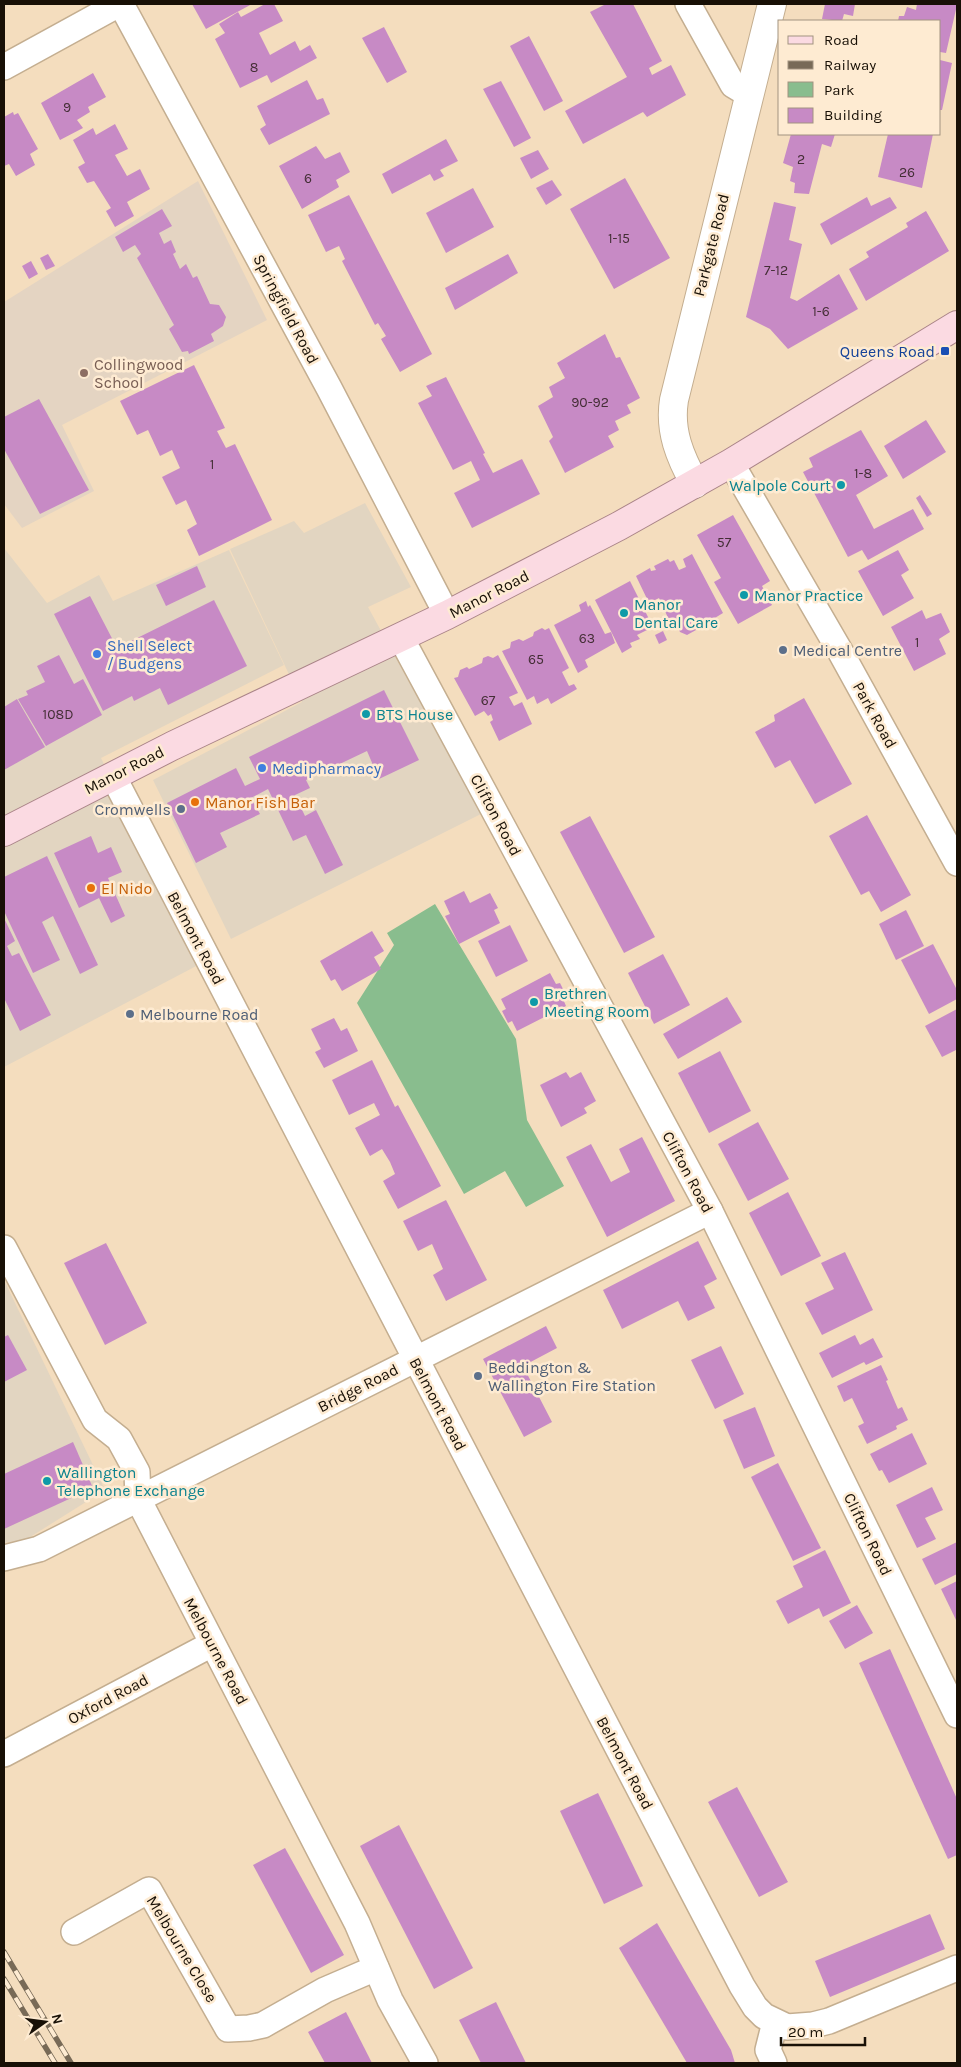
<svg xmlns="http://www.w3.org/2000/svg" width="961" height="2067" viewBox="0 0 961 2067" font-family="Karla,sans-serif">
<rect width="100%" height="100%" fill="#f4ddbe"/>
<!-- commercial -->
<g fill="#e2d5c1">
<polygon points="365,503 411,587 368,607 481,814 231,939 153,780 302,702 230,549 294,521 304,533"/>
<polygon points="4,548 47,603 99,575 113,601 229,550 284,665 101,758 202,963 4,1067"/>
<polygon points="4,1280 105,1490 27,1539 4,1543"/>
</g>
<!-- education -->
<polygon fill="#e4d4c2" points="198,181 267,320 62,425 94,491 22,528 4,504 4,302"/>
<!-- green -->
<polygon fill="#89bd8e" points="435,904 516,1039 527,1120 564,1186 526,1207 505,1171 464,1194 357,1003 394,945 387,933"/>
<!-- building -->
<g fill="#c78ac5">
<polygon points="192,4 252,4 206,29"/>
<polygon points="265,4 274,4 283,21 259,33 270,55 295,41 300,51 310,45 317,58 271,83 267,75 240,88 215,39 225,33 219,24 238,12 241,17"/>
<polygon points="606,4 633,4 662,61 649,68 652,75 671,65 686,95 647,117 643,112 583,144 565,111 627,77 590,12"/>
<polygon points="825,4 855,4 853,16 844,14 842,21 822,19"/>
<polygon points="917,4 957,5 946,53 940,52 940,21 898,21 899,16 904,16 907,7 916,10"/>
<polygon points="384,27 407,72 387,83 362,38"/>
<polygon points="529,36 563,101 544,111 510,46"/>
<polygon points="940,60 952,63 942,110 940,110"/>
<polygon points="93,73 106,97 88,107 90,112 77,120 83,128 60,140 41,103"/>
<polygon points="307,80 317,100 323,98 330,114 269,145 260,129 266,125 257,106"/>
<polygon points="501,81 531,138 514,147 483,89"/>
<polygon points="13,112 14,115 18,113 38,149 30,154 35,165 16,176 9,164 4,166 4,117"/>
<polygon points="115,124 128,149 115,155 127,176 140,169 150,189 127,202 134,216 115,227 106,211 111,208 94,181 87,183 78,167 85,163 73,140 93,128 96,135"/>
<polygon points="791,134 835,134 831,147 822,144 809,194 794,193 795,183 790,181 793,167 783,163"/>
<polygon points="888,134 933,134 922,188 878,177"/>
<polygon points="446,139 458,161 440,170 444,176 434,181 430,174 392,194 382,174"/>
<polygon points="316,146 325,159 340,152 350,172 336,180 339,187 302,209 279,166"/>
<polygon points="538,150 549,169 531,179 520,158"/>
<polygon points="625,178 670,258 614,289 570,209"/>
<polygon points="552,180 562,195 546,205 536,188"/>
<polygon points="473,188 494,227 446,253 426,213"/>
<polygon points="349,195 432,354 400,372 381,339 386,336 378,323 375,325 342,261 345,259 339,246 326,252 308,215"/>
<polygon points="867,197 871,206 890,197 897,208 831,245 820,224"/>
<polygon points="774,202 796,207 789,240 802,244 790,298 797,301 839,274 858,309 788,349 770,329 746,317"/>
<polygon points="162,209 172,226 159,233 164,244 171,240 176,252 173,254 180,269 186,264 193,278 197,276 210,304 219,305 226,317 223,326 211,334 214,341 189,354 188,351 182,352 169,329 174,325 137,258 141,254 135,245 123,252 115,237"/>
<polygon points="926,211 949,251 866,301 849,269 869,257 866,252 908,227 906,223"/>
<polygon points="48,254 55,266 46,270 40,258"/>
<polygon points="508,254 518,273 455,310 445,288"/>
<polygon points="31,261 38,274 29,279 22,266"/>
<polygon points="605,334 616,358 620,357 640,398 627,405 631,413 615,421 619,430 608,436 614,447 565,473 549,441 553,437 538,406 553,397 549,387 565,378 557,363"/>
<polygon points="194,365 225,428 217,431 226,448 235,444 272,520 199,556 187,530 197,524 186,500 176,505 162,477 180,468 172,450 160,456 148,430 137,435 120,401"/>
<polygon points="446,377 485,453 483,454 493,473 522,459 540,494 472,528 454,493 480,480 471,461 453,470 418,403 432,396 426,386"/>
<polygon points="39,399 89,490 40,514 4,449 4,417"/>
<polygon points="926,420 946,452 903,479 884,446"/>
<polygon points="861,430 888,476 856,495 874,529 913,509 924,529 868,560 862,550 848,557 803,472 813,467 809,458"/>
<polygon points="920,495 932,514 927,517 916,498"/>
<polygon points="733,515 770,581 762,586 772,605 738,624 714,582 721,578 697,535"/>
<polygon points="898,550 909,570 901,575 914,598 883,616 858,571"/>
<polygon points="692,554 723,613 705,624 703,620 698,624 696,630 687,635 680,632 673,618 669,620 659,598 649,603 636,576 650,568 651,571 656,570 654,566 668,559 670,562 674,560 679,570 686,567 683,559"/>
<polygon points="197,566 206,587 166,606 156,585"/>
<polygon points="630,581 653,627 637,635 640,639 630,643 632,647 622,653 595,600"/>
<polygon points="90,596 117,648 214,600 247,666 168,705 160,688 134,701 132,696 103,711 54,614"/>
<polygon points="586,601 588,607 590,605 605,634 611,632 615,643 585,660 588,667 578,673 554,625 581,611 579,605"/>
<polygon points="922,610 926,619 941,613 950,632 939,639 946,654 914,671 891,627"/>
<polygon points="542,628 545,630 549,628 569,668 562,672 569,686 574,684 577,689 551,704 548,698 537,704 534,696 527,700 502,651 510,648 511,642 519,639 523,641 533,636 534,632"/>
<polygon points="663,631 667,640 659,644 655,635"/>
<polygon points="59,655 74,684 83,679 102,715 46,746 18,699 28,695 26,691 45,682 37,666"/>
<polygon points="498,655 518,693 509,697 514,706 522,702 532,724 499,741 490,722 493,720 491,714 488,716 484,711 475,716 454,678 458,677 460,670 467,667 469,669 482,663 483,658 488,656 493,658"/>
<polygon points="384,690 419,760 379,779 367,751 306,780 310,788 295,795 305,816 316,810 343,865 325,874 306,835 293,841 268,789 251,798 260,814 220,833 227,847 196,863 167,803 236,768 245,786 260,779 249,757"/>
<polygon points="804,698 852,784 815,804 790,760 775,768 755,732 775,721 774,715"/>
<polygon points="17,699 45,747 4,770 4,707"/>
<polygon points="867,815 911,895 881,912 869,891 861,895 829,836"/>
<polygon points="590,816 655,937 624,953 560,832"/>
<polygon points="91,836 98,853 111,847 122,872 108,878 125,916 111,923 99,898 79,908 54,853"/>
<polygon points="47,856 98,965 80,974 53,916 42,922 60,960 33,973 4,911 4,877"/>
<polygon points="464,891 470,903 490,893 498,908 494,910 500,923 459,944 445,916 450,914 444,901"/>
<polygon points="906,910 924,946 896,960 879,924"/>
<polygon points="4,918 15,941 7,946 12,956 19,953 51,1015 20,1031 4,998"/>
<polygon points="510,925 528,961 496,977 478,941"/>
<polygon points="372,931 384,951 374,957 381,969 342,991 335,979 331,981 320,961"/>
<polygon points="933,944 957,990 957,999 929,1014 901,960"/>
<polygon points="663,954 690,1005 654,1024 628,973"/>
<polygon points="550,973 556,984 560,983 564,991 560,992 566,1006 517,1031 512,1021 508,1023 502,1011 506,1009 501,999"/>
<polygon points="727,997 742,1022 678,1059 663,1034"/>
<polygon points="957,1009 957,1053 956,1050 942,1057 925,1026"/>
<polygon points="334,1018 341,1031 347,1028 358,1051 324,1068 315,1052 321,1049 311,1029"/>
<polygon points="720,1051 751,1111 709,1133 678,1073"/>
<polygon points="372,1060 395,1107 398,1105 441,1186 398,1209 383,1181 395,1174 390,1162 382,1149 370,1156 355,1128 380,1115 374,1103 349,1115 332,1080"/>
<polygon points="566,1072 570,1078 581,1072 596,1101 584,1108 587,1113 561,1127 540,1085"/>
<polygon points="758,1122 789,1179 748,1201 718,1144"/>
<polygon points="642,1137 675,1201 607,1237 566,1157 591,1144 611,1182 630,1172 619,1149"/>
<polygon points="788,1192 821,1256 781,1276 749,1213"/>
<polygon points="446,1200 487,1280 446,1301 433,1275 443,1269 432,1244 418,1251 403,1221"/>
<polygon points="698,1241 717,1279 704,1286 715,1308 688,1321 678,1301 622,1329 603,1290"/>
<polygon points="106,1243 147,1323 105,1345 64,1263"/>
<polygon points="845,1252 873,1310 822,1335 805,1303 834,1289 821,1263"/>
<polygon points="546,1326 557,1348 523,1366 552,1422 524,1437 483,1359"/>
<polygon points="8,1335 27,1370 4,1382 4,1337"/>
<polygon points="855,1335 860,1345 873,1338 883,1357 866,1365 864,1362 832,1378 819,1353"/>
<polygon points="721,1346 744,1394 715,1409 691,1360"/>
<polygon points="881,1365 888,1380 886,1381 898,1409 902,1407 908,1420 896,1426 897,1429 867,1444 858,1426 864,1423 852,1398 844,1402 837,1386"/>
<polygon points="755,1407 775,1456 744,1469 723,1420"/>
<polygon points="912,1433 927,1464 889,1483 882,1470 879,1471 870,1454"/>
<polygon points="73,1442 93,1488 4,1529 4,1474"/>
<polygon points="778,1463 821,1548 793,1561 751,1477"/>
<polygon points="932,1487 943,1510 925,1518 936,1539 917,1548 896,1505"/>
<polygon points="957,1542 957,1574 935,1585 922,1559"/>
<polygon points="825,1550 851,1603 823,1617 819,1608 788,1624 776,1601 803,1587 793,1566"/>
<polygon points="957,1581 957,1622 941,1589"/>
<polygon points="857,1605 873,1633 845,1649 829,1621"/>
<polygon points="890,1649 957,1799 957,1855 948,1859 859,1663"/>
<polygon points="737,1787 788,1882 759,1897 708,1802"/>
<polygon points="598,1793 643,1886 604,1904 560,1811"/>
<polygon points="399,1825 473,1968 434,1989 360,1846"/>
<polygon points="285,1848 344,1955 311,1973 253,1865"/>
<polygon points="930,1914 945,1949 830,1997 815,1961"/>
<polygon points="657,1923 731,2050 735,2063 687,2063 619,1948"/>
<polygon points="496,2002 526,2063 481,2063 459,2020"/>
<polygon points="346,2012 372,2063 325,2063 308,2032"/>
</g>
<g fill="none" stroke-linecap="round" stroke-linejoin="round">
<!-- street casing -->
<g stroke="#c4ae90" stroke-width="28">
<g id="street">
<polyline points="121,4 329,388 447,615"/>
<polyline points="688,4 733,85 748,94"/>
<polyline points="4,67 119,4"/>
<polyline points="731,463 840,651 957,863"/>
<polyline points="401,638 710,1211 957,1715"/>
<polyline points="113,776 686,1879 742,1986 755,2007 764,2016 787,2027 813,2025 829,2021 957,1968"/>
<polyline points="4,1248 95,1420 119,1439 137,1472 138,1499 357,1923 390,2000 425,2063"/>
<polyline points="4,1558 39,1549 710,1211"/>
<polyline points="4,1754 212,1644"/>
<polyline points="74,1932 149,1890 228,2029 249,2028 263,2025 325,1990 376,1968"/>
<polyline points="774,2063 768,2050 775,2022"/>
</g>
</g>
<!-- secondary casing -->
<g stroke="#c4ae90" stroke-width="30">
<path id="secondary" d="M695,484C680,457 669,431 674,400L772,4"/>
</g>
<!-- primary casing -->
<g stroke="#aa8488" stroke-width="30">
<polyline id="primary" points="4,832 172,746 447,615 619,526 731,463 957,325"/>
</g>
<!-- street -->
<use href="#street" stroke="#fff" stroke-width="25"/>
<!-- secondary -->
<use href="#secondary" stroke="#fff" stroke-width="28"/>
<!-- primary -->
<use href="#primary" stroke="#fbdae2" stroke-width="28"/>
<!-- rail casing -->
<g stroke="#786a57" stroke-width="5.5">
<g id="rail">
<polyline points="4,1952 71,2063"/>
<polyline points="4,1979 55,2063"/>
</g>
</g>
<!-- rail -->
<use href="#rail" stroke="#feebd2" stroke-width="4" stroke-dasharray="11" stroke-linecap="butt"/>
</g>
<!-- markers -->
<rect fill="#1a4fb4" stroke="#feebd2" stroke-width="2" x="940" y="346" width="10" height="10" rx="2.5"/>
<circle fill="#8d6e63" stroke="#feebd2" stroke-width="2" cx="84" cy="373" r="5"/>
<g fill="#0f9aa8" stroke="#feebd2" stroke-width="2">
<circle cx="841" cy="485" r="5"/>
<circle cx="744" cy="595" r="5"/>
<circle cx="624" cy="613" r="5"/>
<circle cx="366" cy="714" r="5"/>
<circle cx="534" cy="1002" r="5"/>
<circle cx="47" cy="1481" r="5"/>
</g>
<g fill="#5c6f8a" stroke="#feebd2" stroke-width="2">
<circle cx="783" cy="650" r="5"/>
<circle cx="181" cy="809" r="5"/>
<circle cx="130" cy="1014" r="5"/>
<circle cx="478" cy="1376" r="5"/>
</g>
<g fill="#3f7fe0" stroke="#feebd2" stroke-width="2">
<circle cx="97" cy="654" r="5"/>
<circle cx="262" cy="768" r="5"/>
</g>
<g fill="#e8710a" stroke="#feebd2" stroke-width="2">
<circle cx="195" cy="802" r="5"/>
<circle cx="91" cy="888" r="5"/>
</g>
<g text-anchor="middle" dominant-baseline="central" stroke-width="5" stroke-linejoin="round" paint-order="stroke">
<!-- number labels -->
<g font-size="14" fill="#442e36">
<text x="254" y="67">8</text>
<text x="67" y="107">9</text>
<text x="801" y="159">2</text>
<text x="907" y="172">26</text>
<text x="308" y="178">6</text>
<text x="619" y="238">1-15</text>
<text x="776" y="270">7-12</text>
<text x="821" y="311">1-6</text>
<text x="590" y="402">90-92</text>
<text x="212" y="464">1</text>
<text x="863" y="473">1-8</text>
<text x="724" y="542">57</text>
<text x="587" y="638">63</text>
<text x="917" y="642">1</text>
<text x="536" y="659">65</text>
<text x="488" y="700">67</text>
<text x="58" y="714">108D</text>
</g>
<!-- street labels -->
<g font-size="16" fill="#181006" stroke="#feebd2">
<text transform="translate(711 245) rotate(-76)">Parkgate Road</text>
<text transform="translate(286 309) rotate(62)">Springfield Road</text>
<text transform="translate(489 594) rotate(-27)">Manor Road</text>
<text transform="translate(875 715) rotate(61)">Park Road</text>
<text transform="translate(124 770) rotate(-27)">Manor Road</text>
<text transform="translate(496 815) rotate(62)">Clifton Road</text>
<text transform="translate(196 938) rotate(62)">Belmont Road</text>
<text transform="translate(688 1172) rotate(62)">Clifton Road</text>
<text transform="translate(358 1388) rotate(-27)">Bridge Road</text>
<text transform="translate(438 1404) rotate(62)">Belmont Road</text>
<text transform="translate(868 1534) rotate(64)">Clifton Road</text>
<text transform="translate(216 1651) rotate(62)">Melbourne Road</text>
<text transform="translate(108 1699) rotate(-28)">Oxford Road</text>
<text transform="translate(625 1763) rotate(62)">Belmont Road</text>
<text transform="translate(182 1949) rotate(59)">Melbourne Close</text>
</g>
<!-- transit labels -->
<g font-size="16" fill="#164399" stroke="#feebd2" text-anchor="end">
<text x="935" y="351">Queens Road</text>
</g>
<!-- education labels -->
<g font-size="16" fill="#785e54" stroke="#feebd2" text-anchor="start">
<text x="94" y="364">Collingwood<tspan x="94" dy="18">School</tspan></text>
</g>
<!-- culture labels -->
<g font-size="16" fill="#0d838f" stroke="#feebd2" text-anchor="start">
<text x="831" y="485" text-anchor="end">Walpole Court</text>
<text x="754" y="595">Manor Practice</text>
<text x="634" y="604">Manor<tspan x="634" dy="18">Dental Care</tspan></text>
<text x="376" y="714">BTS House</text>
<text x="544" y="993">Brethren<tspan x="544" dy="18">Meeting Room</tspan></text>
<text x="57" y="1472">Wallington<tspan x="57" dy="18">Telephone Exchange</tspan></text>
</g>
<!-- shop labels -->
<g font-size="16" fill="#366cbe" stroke="#feebd2" text-anchor="start">
<text x="107" y="645">Shell Select<tspan x="107" dy="18">/ Budgens</tspan></text>
<text x="272" y="768">Medipharmacy</text>
</g>
<!-- service labels -->
<g font-size="16" fill="#4e5e75" stroke="#feebd2" text-anchor="start">
<text x="793" y="650">Medical Centre</text>
<text x="171" y="809" text-anchor="end">Cromwells</text>
<text x="140" y="1014">Melbourne Road</text>
<text x="488" y="1367">Beddington &amp;<tspan x="488" dy="18">Wallington Fire Station</tspan></text>
</g>
<!-- food labels -->
<g font-size="16" fill="#c56008" stroke="#feebd2" text-anchor="start">
<text x="205" y="802">Manor Fish Bar</text>
<text x="101" y="888">El Nido</text>
</g>
</g>
<!-- border -->
<rect width="961" height="2067" fill="none" stroke="#181006" stroke-width="10"/>
<!-- legend -->
<rect x="778" y="20" width="162" height="115" fill="#feebd2" stroke="#a29380"/>
<rect x="788" y="36" width="25" height="8" fill="#fbdae2" stroke="#a29380"/>
<text x="824" y="45" font-size="15" fill="#181006">Road</text>
<rect x="788" y="61" width="25" height="8" fill="#786a57" stroke="#a29380"/>
<text x="824" y="70" font-size="15" fill="#181006">Railway</text>
<rect x="788" y="82" width="25" height="15" fill="#89bd8e" stroke="#a29380"/>
<text x="824" y="95" font-size="15" fill="#181006">Park</text>
<rect x="788" y="108" width="25" height="15" fill="#c78ac5" stroke="#a29380"/>
<text x="824" y="120" font-size="15" fill="#181006">Building</text>
<!-- north arrow -->
<g transform="translate(45 2022) rotate(76)" stroke="#feebd2" stroke-width="4" paint-order="stroke">
<path d="M0-4L9 19L0 12L-9 19Z" fill="#181006"/>
<text y="-8" font-size="14" font-weight="bold" text-anchor="middle" fill="#181006">N</text>
</g>
<!-- scale -->
<path d="M781 2037v8h84v-8" fill="none" stroke="#181006" stroke-width="2.5"/>
<text x="788" y="2037" font-size="15" fill="#181006" stroke="#feebd2" stroke-width="4" paint-order="stroke">20 m</text>
</svg>
